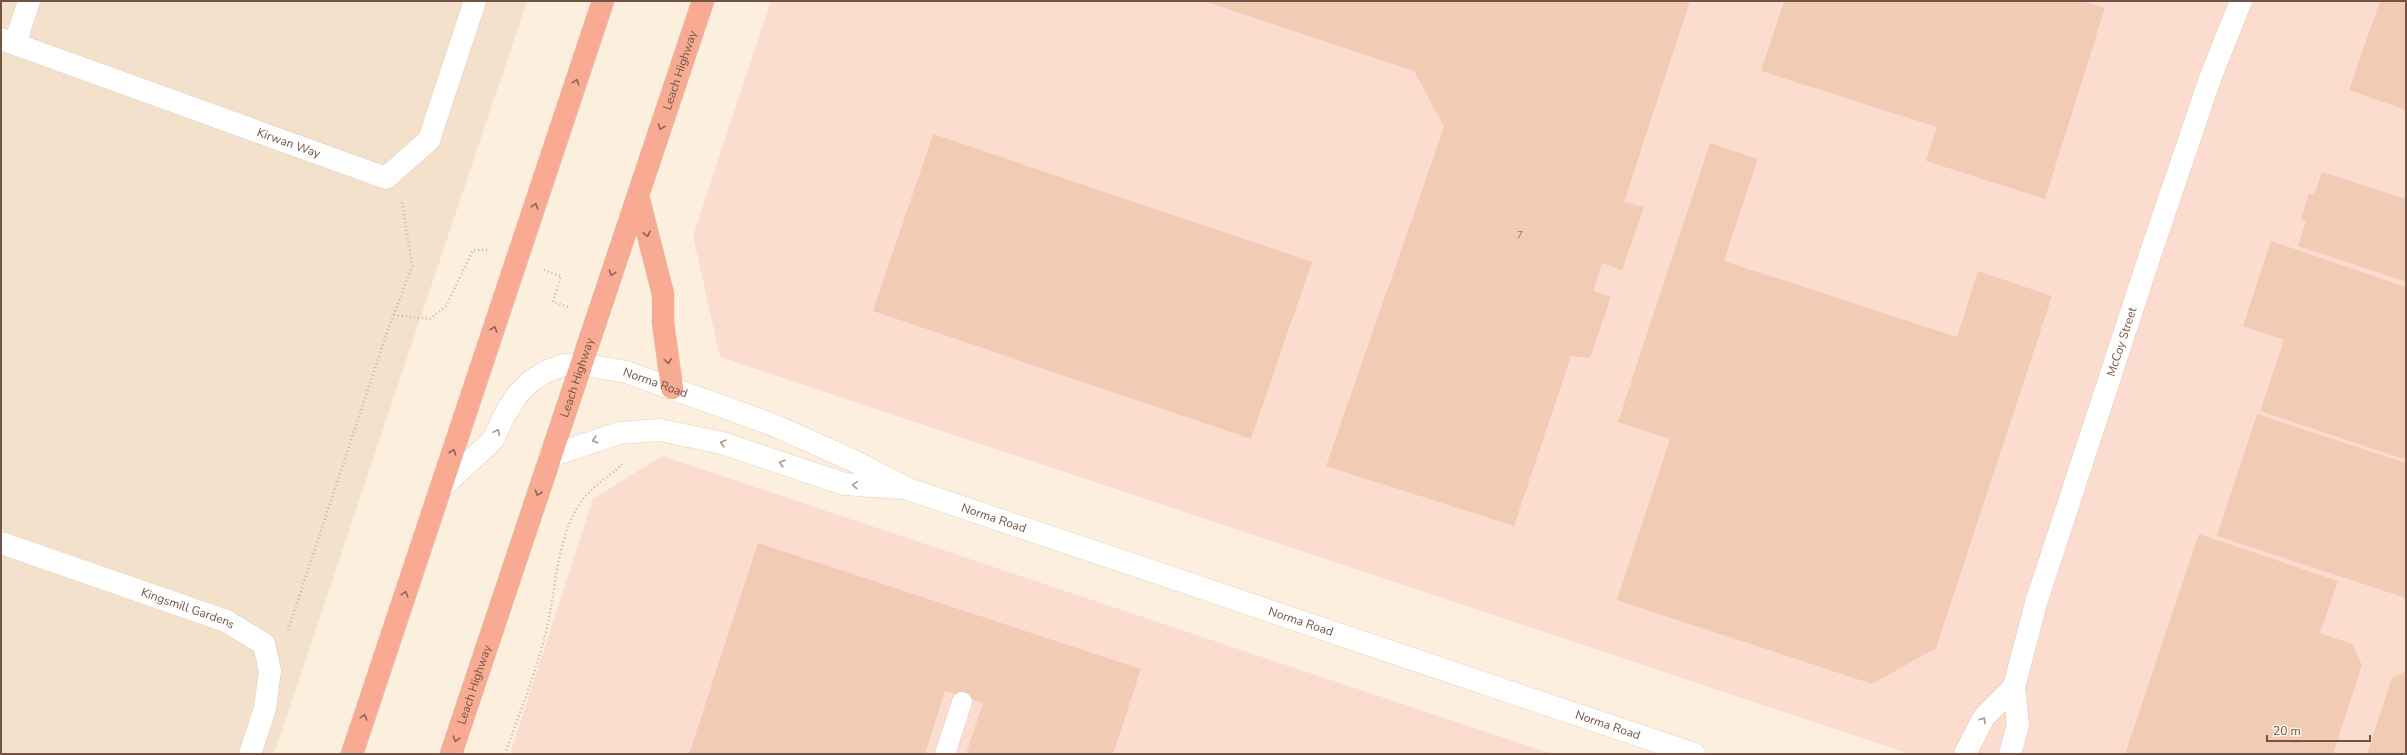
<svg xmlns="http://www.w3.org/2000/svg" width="2407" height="755" viewBox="0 0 2407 755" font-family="'Nunito Sans',sans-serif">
<rect width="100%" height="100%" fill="#fcefdd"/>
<!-- residential -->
<polygon fill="#f4e1cc" points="1,1 527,1 274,754 1,754"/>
<!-- commercial -->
<g fill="#fddcd0">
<polygon points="771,1 2406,1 2406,754 1910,754 720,357 693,236"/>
<polygon points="662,456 1552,754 510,754 593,499"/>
</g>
<!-- building -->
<g fill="#f2cbb5">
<polygon points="1204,1 1690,1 1624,202 1644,207 1622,270 1602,263 1593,291 1611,297 1590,358 1571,356 1514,526 1326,466 1444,127 1414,71"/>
<polygon points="1784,1 2082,1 2105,8 2045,199 1926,161 1937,127 1761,71"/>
<polygon points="2380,1 2406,2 2406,110 2349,90"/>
<polygon points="933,134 1312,262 1251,439 873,311"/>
<polygon points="1710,143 1758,159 1724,261 1957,337 1978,271 2052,296 1936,648 1872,684 1617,600 1670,439 1618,422"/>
<polygon points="2322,172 2406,199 2406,282 2298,246 2306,221 2301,220 2309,193 2314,195"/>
<polygon points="2271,241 2406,287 2406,460 2260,411 2284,340 2243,326"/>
<polygon points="2257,414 2406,463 2406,598 2217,536"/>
<polygon points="2199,534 2338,581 2320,633 2352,644 2362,665 2333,754 2125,754"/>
<polygon points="758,543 1141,669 1113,754 966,754 983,703 945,691 925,754 689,754"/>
<polygon points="2406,671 2406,754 2367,754 2392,678"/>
</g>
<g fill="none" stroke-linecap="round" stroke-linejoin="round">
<!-- lane casing -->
<g stroke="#e0cbba" stroke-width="21">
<polyline id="lane" points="945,754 962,702"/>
</g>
<!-- street casing -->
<g stroke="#e0cbba" stroke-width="23">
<g id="street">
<path id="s1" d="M1,39L386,178L429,140L475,1"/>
<polyline points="15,44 29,1"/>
<path id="s2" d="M1,543L226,621L264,644L270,671L265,708L250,754"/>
<polyline points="1965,754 1984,717 2014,687"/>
<path id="s3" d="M2010,754L2018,725L2014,687L2036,603L2151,252L2211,76L2241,1"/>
</g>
</g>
<!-- secondary casing -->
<g stroke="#e7cdba" stroke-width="23">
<g id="secondary">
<polyline points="550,456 619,433 660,430 722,443 844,484 899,488"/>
<path id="s4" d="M440,489L493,440L504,416L517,395L531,381L547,371L564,365L581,364L626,372L771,424L852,460L908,489L1694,754"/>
</g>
</g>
<!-- highway casing -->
<g stroke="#dad3cf" stroke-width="23">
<g id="highway">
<polyline points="638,196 663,294 663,323 672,388"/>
<polyline points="352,754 603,1"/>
<path id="s5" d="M451,754L703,1"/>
</g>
</g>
<!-- path -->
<g stroke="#d6af98" stroke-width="2.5" stroke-dasharray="1 3" stroke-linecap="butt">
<polyline points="544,270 561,276 553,302 569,307"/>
<polyline points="394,315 430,319 446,306 473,250 490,250"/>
<polyline points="288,630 385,338 412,266 402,202"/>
<path d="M505,754C519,714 538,668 547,627C557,585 556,536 583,499C594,486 608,476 622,465L621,463"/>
</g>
<!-- lane -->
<use href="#lane" stroke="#fff" stroke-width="20"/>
<!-- street -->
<use href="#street" stroke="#fff" stroke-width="22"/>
<!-- secondary -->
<use href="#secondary" stroke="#fff" stroke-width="22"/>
<!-- highway -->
<use href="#highway" stroke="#f9aa92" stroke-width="22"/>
</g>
<!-- one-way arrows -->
<defs><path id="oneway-chevron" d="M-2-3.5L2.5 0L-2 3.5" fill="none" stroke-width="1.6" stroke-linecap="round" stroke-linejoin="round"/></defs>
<g stroke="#8d6555">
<use href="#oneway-chevron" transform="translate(576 82) rotate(-72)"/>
<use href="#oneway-chevron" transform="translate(661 127) rotate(109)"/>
<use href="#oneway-chevron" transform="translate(535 206) rotate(-72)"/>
<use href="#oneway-chevron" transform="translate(647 234) rotate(76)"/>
<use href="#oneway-chevron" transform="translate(612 273) rotate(109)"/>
<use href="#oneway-chevron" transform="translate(494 329) rotate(-71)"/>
<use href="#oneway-chevron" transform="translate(668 361) rotate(83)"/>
<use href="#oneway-chevron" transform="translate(453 452) rotate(-71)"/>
<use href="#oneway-chevron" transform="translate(538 493) rotate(109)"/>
<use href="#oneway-chevron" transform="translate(405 594) rotate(-72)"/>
<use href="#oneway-chevron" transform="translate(364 717) rotate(-72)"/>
<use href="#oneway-chevron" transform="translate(456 739) rotate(108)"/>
</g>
<g stroke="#aa9890">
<use href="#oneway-chevron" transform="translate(497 432) rotate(-66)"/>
<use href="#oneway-chevron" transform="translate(595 440) rotate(164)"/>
<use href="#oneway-chevron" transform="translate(723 443) rotate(-164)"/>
<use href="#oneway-chevron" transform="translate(782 463) rotate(-162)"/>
<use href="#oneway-chevron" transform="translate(855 485) rotate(-176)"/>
<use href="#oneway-chevron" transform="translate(1983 720) rotate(-57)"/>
</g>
<g text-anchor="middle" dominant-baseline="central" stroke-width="3.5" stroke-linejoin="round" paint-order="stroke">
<!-- number labels -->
<g font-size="10" fill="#927262">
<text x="1520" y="235">7</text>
</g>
<!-- street labels -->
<g font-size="12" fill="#725446" stroke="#fff3e4">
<text stroke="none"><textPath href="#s5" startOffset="721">Leach Highway</textPath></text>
<text stroke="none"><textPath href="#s1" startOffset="306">Kirwan Way</textPath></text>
<text stroke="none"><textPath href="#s3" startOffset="430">McCoy Street</textPath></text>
<text stroke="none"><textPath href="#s5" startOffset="397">Leach Highway</textPath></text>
<text stroke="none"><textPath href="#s4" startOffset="274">Norma Road</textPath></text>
<text stroke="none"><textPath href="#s4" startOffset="639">Norma Road</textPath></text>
<text stroke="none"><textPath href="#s2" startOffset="198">Kingsmill Gardens</textPath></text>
<text stroke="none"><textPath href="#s4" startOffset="963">Norma Road</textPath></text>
<text stroke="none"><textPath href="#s5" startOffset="73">Leach Highway</textPath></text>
<text stroke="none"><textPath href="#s4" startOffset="1287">Norma Road</textPath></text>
</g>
</g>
<!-- border -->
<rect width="2407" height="755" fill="none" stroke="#725446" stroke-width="4"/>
<!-- scale -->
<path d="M2267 735v6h103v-6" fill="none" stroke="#725446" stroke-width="2"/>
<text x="2273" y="735" font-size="12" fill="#725446" stroke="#fff3e4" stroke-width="3" paint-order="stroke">20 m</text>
</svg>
